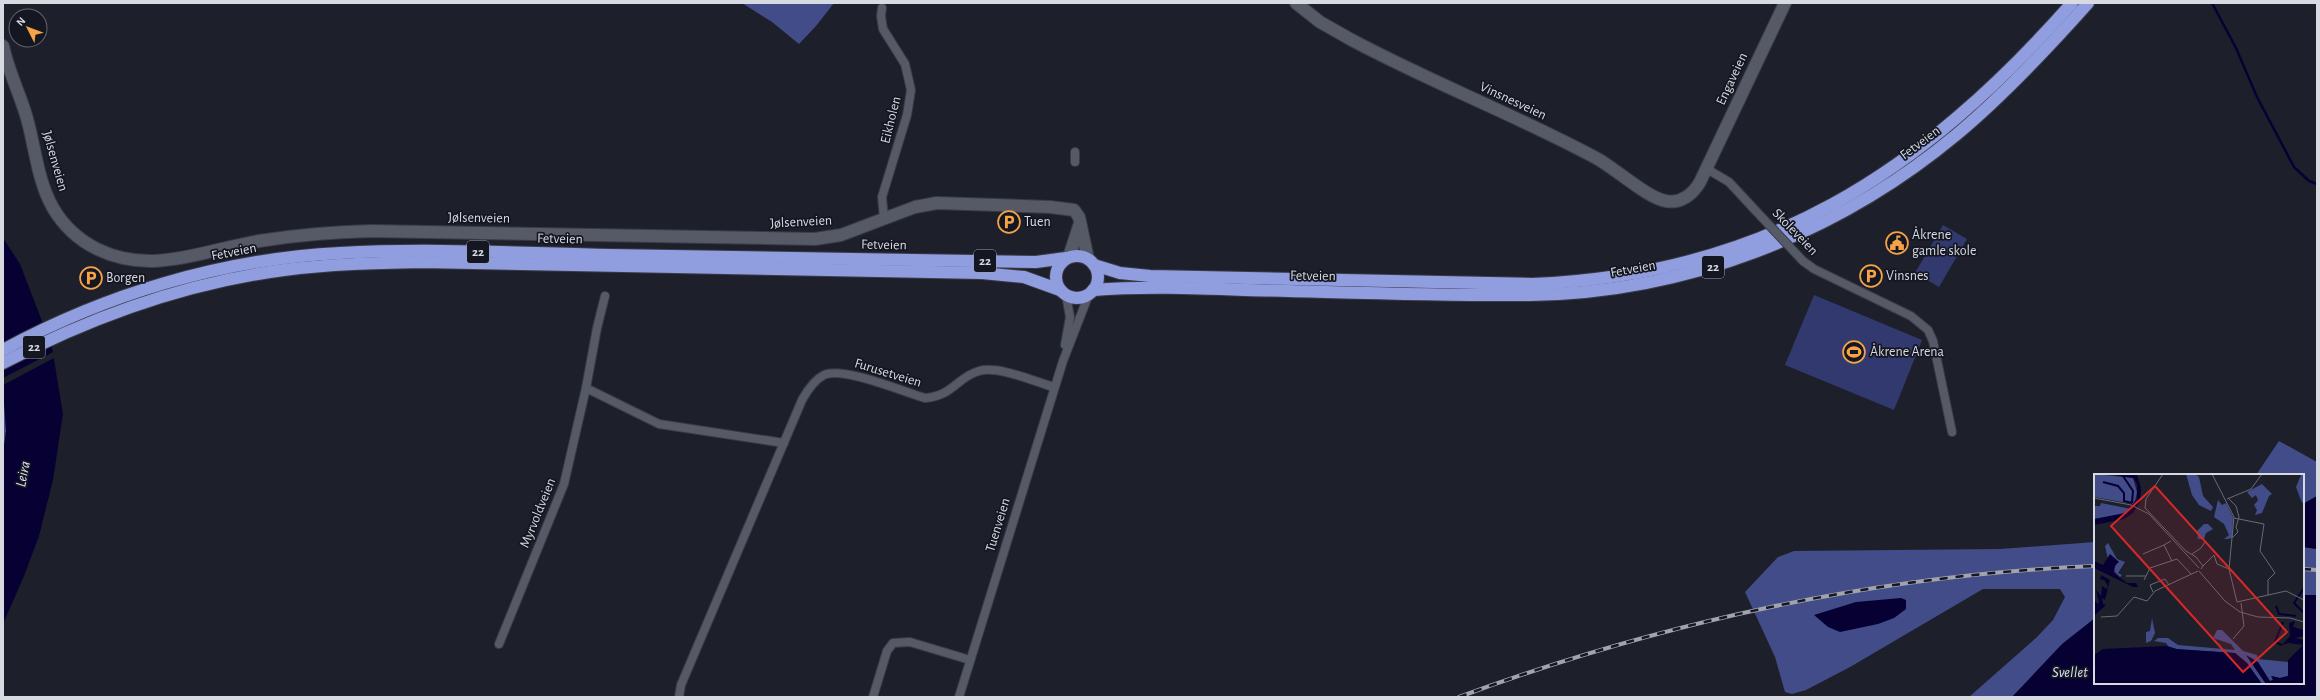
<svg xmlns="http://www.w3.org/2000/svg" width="2320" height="700" viewBox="0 0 2320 700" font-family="'Alegreya Sans',sans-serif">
<rect width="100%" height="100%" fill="#1d202b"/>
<!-- green -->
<g fill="#32396e">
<polygon points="1943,225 1967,239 1939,287 1915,273"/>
<polygon points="1814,295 1922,340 1894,410 1785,365"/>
</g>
<!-- forest -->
<g fill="#424c88">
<polygon points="742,3 834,3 816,26 799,44 772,22"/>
<polygon points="5,396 6,431 3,454 3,397"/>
<polygon points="2279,441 2317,462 2317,496 2303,504 2303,475 2256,475"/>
<polygon points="2095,542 2095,618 2012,697 1969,697 2037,637 2053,620 2065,597 2060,589 1983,589 1850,667 1806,690 1792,694 1785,692 1775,657 1745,592 1778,557 1794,551 2000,549"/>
<polygon points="2303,547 2317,549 2317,595 2303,595"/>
</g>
<!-- water -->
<g fill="#060033">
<polygon points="3,238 20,264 52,347 63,414 53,480 39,536 24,576 3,624 3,454 6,431 3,389"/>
<polygon points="2317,496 2317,549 2303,547 2303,504"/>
<polygon points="2303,595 2317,595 2317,697 2012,697 2062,644 2095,618 2095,683 2303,683"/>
<polygon points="1901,598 1906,600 1906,609 1894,618 1878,624 1840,632 1828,627 1814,615 1856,602"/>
</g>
<!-- pier -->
<polygon fill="#1d202b" points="55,351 56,357 3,385 3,378"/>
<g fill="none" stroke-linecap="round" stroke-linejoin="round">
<!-- stream -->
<polyline stroke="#060033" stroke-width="2.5" points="2212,3 2236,48 2257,97 2294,167 2309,181 2317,184"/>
<!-- street casing -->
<g stroke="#3a3b45" stroke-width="10">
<g id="street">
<polyline points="882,8 881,16 883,29 905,64 911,90 907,115 882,197 884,219"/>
<polyline points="1075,152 1075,162"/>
<polyline points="1707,169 1729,182 1755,210"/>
<polyline points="1803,261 1814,269 1911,316 1928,330 1933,341 1952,432"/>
<polyline points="605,296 597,328 586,388 659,424 784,443"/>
<polyline points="1065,345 1070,317 1066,295"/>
<polyline points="499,644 564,484 586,388"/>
<path d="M679,697L681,685L802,400C807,391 814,380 824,375C843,366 904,392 925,398C953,396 957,377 979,371C998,365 1035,382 1054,387"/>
<polyline points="873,697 887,651 893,643 910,642 970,660"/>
<polyline points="959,697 1063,361 1089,294"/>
</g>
</g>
<!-- secondary casing -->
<g stroke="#3a3b45" stroke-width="14">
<g id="secondary">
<path d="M1296,3L1320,22L1350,39C1430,82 1516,115 1596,158C1615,168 1647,198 1666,201C1681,204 1693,194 1700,182L1785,3"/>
<path d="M3,46C8,70 19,92 26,115C35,145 37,180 53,208C63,225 79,240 97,249C152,276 203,250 259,241C296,235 333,232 371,231L815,239L841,235L915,207L937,203L1050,207L1074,210L1079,217L1088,259"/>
<polyline points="1069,257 1079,226"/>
</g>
</g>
<!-- highway casing -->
<g stroke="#3a3b45" stroke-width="14">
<g id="highway">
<circle cx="1077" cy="277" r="21"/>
<path d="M1094,265L1120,273L1150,276L1532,284C1765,275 1922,173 2072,3"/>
<path d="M1093,290C1143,286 1194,288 1246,290C1340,292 1435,296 1530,295C1685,293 1837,234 1956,135C2004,95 2047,49 2088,3"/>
<path d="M3,350C106,294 222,259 340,253C429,248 519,253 609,255C751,257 893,261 1036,262L1066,258"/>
<path d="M3,363C91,317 185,283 284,270C330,264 376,263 423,262L982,273L1024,277L1060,290"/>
</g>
</g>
<!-- street -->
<use href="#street" stroke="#565966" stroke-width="8"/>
<!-- secondary -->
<use href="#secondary" stroke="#565966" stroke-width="12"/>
<!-- highway -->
<use href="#highway" stroke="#909ddf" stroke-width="12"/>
<!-- rail casing -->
<g stroke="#a1a4ad" stroke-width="4">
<g id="rail">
<polyline points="2303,569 2317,570"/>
<path d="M1459,697C1662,622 1879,575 2095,566"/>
</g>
</g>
<!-- rail -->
<use href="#rail" stroke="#141721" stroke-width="2.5" stroke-dasharray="8" stroke-linecap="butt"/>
<!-- street-bridge casing -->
<g stroke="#3a3b45" stroke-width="10" stroke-linecap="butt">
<polyline id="street-bridge" points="1755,210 1803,261"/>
</g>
<!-- street-bridge -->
<use href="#street-bridge" stroke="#565966" stroke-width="8"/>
</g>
<!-- icons -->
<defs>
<g id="parking-ring" transform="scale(1.15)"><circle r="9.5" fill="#141721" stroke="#f6a247" stroke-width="1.5"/><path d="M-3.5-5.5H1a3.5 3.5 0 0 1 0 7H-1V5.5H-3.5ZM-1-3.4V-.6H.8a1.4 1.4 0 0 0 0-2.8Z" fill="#f6a247"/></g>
<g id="civic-ring" transform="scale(1.15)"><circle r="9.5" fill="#141721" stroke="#f6a247" stroke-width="1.5"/><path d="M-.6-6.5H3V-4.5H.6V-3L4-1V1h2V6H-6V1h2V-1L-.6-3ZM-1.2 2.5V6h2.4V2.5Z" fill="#f6a247"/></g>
<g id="stadium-ring" transform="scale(1.15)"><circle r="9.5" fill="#141721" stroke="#f6a247" stroke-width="1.5"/><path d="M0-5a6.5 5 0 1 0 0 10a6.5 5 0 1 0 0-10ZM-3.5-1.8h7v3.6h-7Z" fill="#f6a247"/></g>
</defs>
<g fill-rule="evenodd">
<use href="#parking-ring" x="1009" y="222"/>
<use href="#civic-ring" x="1897" y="243"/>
<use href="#parking-ring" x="1871" y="276"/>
<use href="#parking-ring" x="91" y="278"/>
<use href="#stadium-ring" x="1854" y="352"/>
</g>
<g text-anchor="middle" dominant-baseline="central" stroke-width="3.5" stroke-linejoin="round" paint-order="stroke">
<!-- shield labels -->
<g fill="#141721" stroke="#9da0a8" stroke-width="1">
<rect x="467" y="241" width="22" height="22" rx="3"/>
<rect x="974" y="250" width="22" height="22" rx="3"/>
<rect x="1702" y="256" width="22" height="22" rx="3"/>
<rect x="23" y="336" width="22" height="22" rx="3"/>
</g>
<g font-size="13" font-weight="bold" fill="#d8dae2">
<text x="478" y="252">22</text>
<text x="985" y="261">22</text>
<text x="1713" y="267">22</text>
<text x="34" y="347">22</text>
</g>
<!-- street labels -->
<g font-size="14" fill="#d8dae2" stroke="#141721">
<text transform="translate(1732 79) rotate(-65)">Engaveien</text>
<text transform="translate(1513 101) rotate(25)">Vinsnesveien</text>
<text transform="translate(891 120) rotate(-76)">Eikholen</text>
<text transform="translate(1920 143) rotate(-37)">Fetveien</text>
<text transform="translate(55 161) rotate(74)">Jølsenveien</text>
<text transform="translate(479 218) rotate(1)">Jølsenveien</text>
<text transform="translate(801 222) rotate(-3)">Jølsenveien</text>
<text transform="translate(1795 232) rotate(46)">Skoleveien</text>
<text transform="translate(560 239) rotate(1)">Fetveien</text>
<text transform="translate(884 245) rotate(1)">Fetveien</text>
<text transform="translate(234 252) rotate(-11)">Fetveien</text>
<text transform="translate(1633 269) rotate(-10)">Fetveien</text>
<text transform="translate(1313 276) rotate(1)">Fetveien</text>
<text transform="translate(888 373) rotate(17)">Furusetveien</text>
<text transform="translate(538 513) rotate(-68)">Myrvoldveien</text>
<text transform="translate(998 525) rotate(-73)">Tuenveien</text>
</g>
<!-- poi labels -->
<g font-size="14" fill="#d8dae2" stroke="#141721" text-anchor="start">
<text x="1024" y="222">Tuen</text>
<text x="1912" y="235">Åkrene<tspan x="1912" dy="16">gamle skole</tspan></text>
<text x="1886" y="276">Vinsnes</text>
<text x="106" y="278">Borgen</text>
<text x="1870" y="352">Åkrene Arena</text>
</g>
<!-- water labels -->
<g font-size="15" font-style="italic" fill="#dbe0f3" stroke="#141721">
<text transform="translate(23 474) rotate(-79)">Leira</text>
<text x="2070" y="672">Svellet</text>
</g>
</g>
<!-- overview -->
<g transform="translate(2094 474)">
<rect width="210" height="210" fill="#1d202b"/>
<path d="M0,0L39,4L43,18L41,27L39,30L0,23ZM92,0H101L105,3L109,22L119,33L117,37L105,31L98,21ZM210,0V27L208,29L202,13L207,1ZM168,10L178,20L175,22L168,39L161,41L163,36L160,31L164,26L162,21L158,24L153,18ZM124,26L128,31L132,29L139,43L138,64L134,65H130L135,61L130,50L120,43ZM7,29L37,35L23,42L0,45V32H6ZM110,50H114L119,55L112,59L110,65H104L103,57ZM14,69L23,85L31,88L24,99L28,101L26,103L19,96L24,88L16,81L14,85L11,72ZM58,144L61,159L57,167L52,169V158L56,157ZM123,156H128L149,177L163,181L164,185L194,188V202L186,204L178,202L179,206L176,207L160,186L157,188L172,210H168L153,189L141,179L76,175L72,169L60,167L64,164H74L84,171L141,176L137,170L119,164Z" fill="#424c88"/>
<path d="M14,0L43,1L47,14L46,28L39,39L30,45L0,51V45L31,39L43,25V10L39,4ZM16,80L25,88L21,91L20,99L33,109H42L44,113H39L0,94V87L9,91ZM7,101L16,106L11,126L8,124L9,130L12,131L0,142V126L4,130L5,128L2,116L7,122L8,112L13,115L14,112L10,106L6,105ZM201,147L199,153L210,156V162L201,164L210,166L209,210H172L152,181L164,188L176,207L179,206L177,202L186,204L194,202V186L209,171L195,169L188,171L196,162L195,149ZM73,172L83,175L141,179L153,189L168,210H0V181L9,175Z" fill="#060033"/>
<path fill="none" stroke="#060033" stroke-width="2" d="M29,2L39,17L38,29M9,8L24,12L30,19V27L38,29M210,114L200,129L210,139M182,132L185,140L202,142M188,171L181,168L189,148"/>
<path fill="none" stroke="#686a74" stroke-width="1" d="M69,0L52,25L51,34L92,77L102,83L109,92L107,95M118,0L140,43L135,95L143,128L192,117L210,126M0,24L37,31L55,40L105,94M134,24L142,32L145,43L142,53L144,58L138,64M133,25L157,15L168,0M140,44L170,50L166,77L181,99L174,106V121M77,67L70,71L78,87M49,80L70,71M98,80L107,74L111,68M109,92L120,81L123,90L135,95M105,97L131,127L146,138L164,143L196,144L210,148M32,102H52M50,106L56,94L83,85L97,100M59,118L56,111L71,105L75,111M7,143L23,142L40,123L53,127L61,117L104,97M139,165L150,152L147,129"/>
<path fill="#d62828" fill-opacity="0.15" stroke="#d62828" stroke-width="2" d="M61,12L193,158L149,198L17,52Z"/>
<rect width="210" height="210" fill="none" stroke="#d8dae2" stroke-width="2"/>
</g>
<!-- border -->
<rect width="2320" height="700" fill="none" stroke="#d8dae2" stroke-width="8"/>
<!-- north arrow -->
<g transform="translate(28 28) rotate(312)"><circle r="19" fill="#141721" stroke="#62656e"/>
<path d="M0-3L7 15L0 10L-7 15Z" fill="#f6a247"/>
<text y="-6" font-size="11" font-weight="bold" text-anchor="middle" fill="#d8dae2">N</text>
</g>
</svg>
